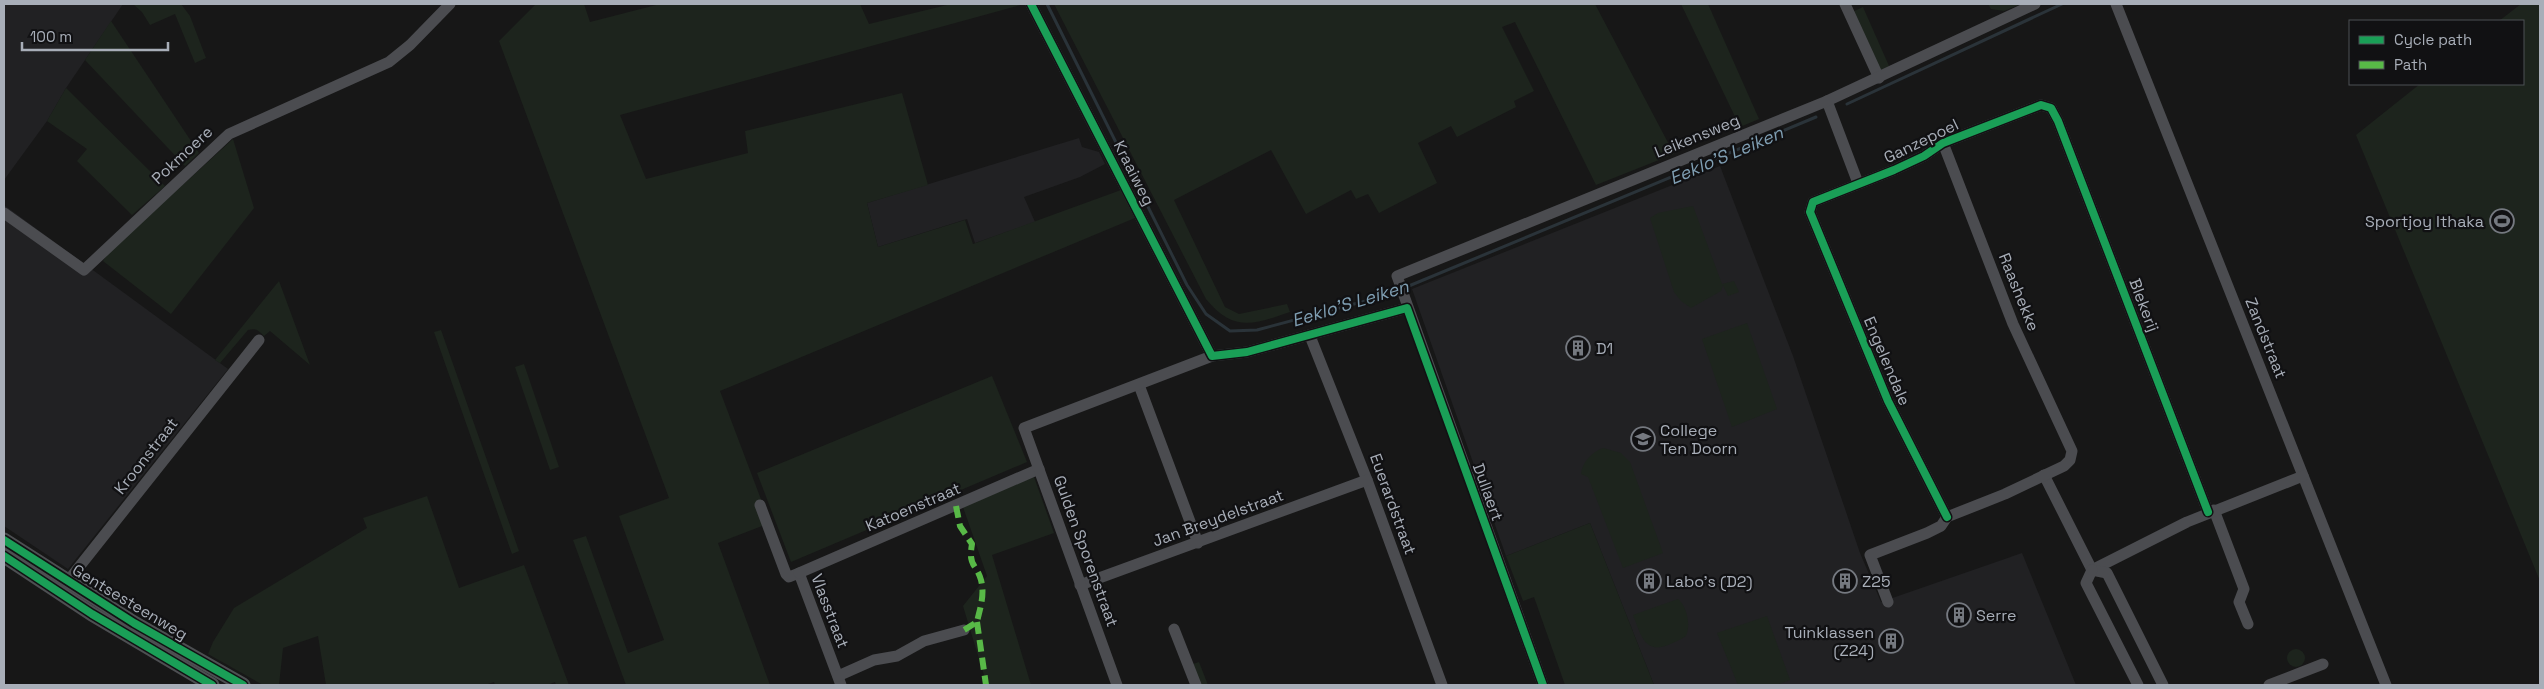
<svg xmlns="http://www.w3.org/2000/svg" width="2544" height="689" viewBox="0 0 2544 689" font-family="'Space Grotesk',sans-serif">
<rect width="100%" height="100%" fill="#171717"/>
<!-- built -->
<g fill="#212123">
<polygon points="4,4 123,4 66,88 47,121 4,180"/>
<polygon points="1079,138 1082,147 1099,152 1105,164 1080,177 1024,197 1035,222 975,243 967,219 878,247 867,203"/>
<polygon points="1720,166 1793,356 1860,553 1881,602 2022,553 2076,685 1654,685 1590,523 1506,556 1412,289"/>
<polygon points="4,205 228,369 68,569 4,526"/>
</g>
<!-- green -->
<g fill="#1d241d">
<polygon points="133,4 181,4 190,16 206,58 195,63 175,14 150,25 142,12"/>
<polygon points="536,4 584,4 590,22 660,4 860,4 869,24 951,4 1024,4 620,115 646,179 748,153 745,131 902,93 928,185 867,203 878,247 965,220 973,244 1121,190 1135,218 720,391 770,523 718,543 770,685 626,685 573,540 586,536 628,653 664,640 619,516 669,498 499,41"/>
<path d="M1054,4H1595L1674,154L1596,185L1515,22L1502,27L1534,91L1514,101L1516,107L1457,137L1451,126L1418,143L1437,183L1379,213L1368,194L1356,199L1351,190L1306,214L1271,150L1174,200L1225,307L1239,314L1287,304L1290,312C1253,325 1233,332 1206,299Z"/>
<polygon points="1681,4 1708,4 1759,119 1740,127"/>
<polygon points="1988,4 2021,4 2004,11 1991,9"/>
<polygon points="2521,4 2540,4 2540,581 2356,135 2420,84 2523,84 2523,21 2499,21"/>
<polygon points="1863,7 1889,66 1879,71 1852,12"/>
<polygon points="111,21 199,153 185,166 85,60"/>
<polygon points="66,88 165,186 132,215 77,161 87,149 47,121"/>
<polygon points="233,139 254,208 171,314 103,261 108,253"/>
<polygon points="1693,206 1722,284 1734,281 1739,292 1728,296 1723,285 1721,291 1691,308 1681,301 1674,292 1650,218 1658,213"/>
<path d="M279,281L310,365L270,331L264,336C258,330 256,328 248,330L220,363L215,360Z"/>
<polygon points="1747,323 1777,409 1732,427 1702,339"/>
<polygon points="441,330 519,551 512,554 434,332"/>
<polygon points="524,364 559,467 550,470 515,367"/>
<polygon points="992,376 1027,462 791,562 757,473"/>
<path d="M1603,448L1621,453L1630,462L1663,553L1623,568L1588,477L1581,474C1583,461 1591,453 1603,448Z"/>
<polygon points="1034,477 1054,533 992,555 1031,685 987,685 963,606 987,576 963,507"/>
<polygon points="427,496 459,588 524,565 569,685 556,685 555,682 547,685 495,685 494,682 485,685 326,685 318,636 283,648 279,685 263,685 208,654 213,642 234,608 367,528 363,518"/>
<polygon points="1590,523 1654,685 1565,685 1534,597 1523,601 1506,556"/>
<path d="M1678,599C1687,606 1691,626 1686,636C1680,640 1674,642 1668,645C1644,655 1640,632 1633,615Z"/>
<polygon points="1767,616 1790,680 1777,685 1738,685 1717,633"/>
<circle cx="2296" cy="658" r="9"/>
<polygon points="1199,662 1208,685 1201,685 1193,664"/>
</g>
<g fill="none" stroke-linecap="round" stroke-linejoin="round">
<!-- stream -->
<g stroke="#2a3339" stroke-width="3">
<polyline points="1047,4 1187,285 1206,314 1230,331 1257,330 1384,296 1398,290"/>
<polyline points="1847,104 2062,4"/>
<polyline points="1404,288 1816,117"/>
</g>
<!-- minor -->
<g stroke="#4b4c50" stroke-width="11">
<polyline points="1031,4 1212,356"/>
<polyline points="1845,4 1879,78"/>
<polyline points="2116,4 2386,685"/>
<polyline points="1827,101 1858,183"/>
<polyline points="4,213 84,270 229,134 389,62 410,45 450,4"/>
<polyline points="1310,336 1367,480 1442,685"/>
<polyline points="1139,385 1198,543"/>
<polyline points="2044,475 2092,570"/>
<polyline points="760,505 786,574 789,577 799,573 841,685"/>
<polyline points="2214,510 2244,589 2239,602 2248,624"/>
<polyline points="1947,517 1888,401 1810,212 1813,202 1894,170 1924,156 1943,143 2041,105 2051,108 2058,121 2208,512"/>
<polyline points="2092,570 2187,522 2303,476"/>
<polyline points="2092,570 2107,573 2163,685"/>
<polyline points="2092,570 2086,583 2138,685"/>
<polyline points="799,573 1039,469"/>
<polyline points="1080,585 1367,480"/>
<polyline points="64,586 259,340"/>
<polyline points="1888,602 1870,555 1927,533 1941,526 1947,517 2005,494 2064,466 2070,460 2072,451 2013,324 1943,143"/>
<polyline points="1174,629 1196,685"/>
<polyline points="838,676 874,660 897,656 924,641 964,630"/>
<polyline points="1117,685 1024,428 1212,356 1247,352 1407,308"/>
<polyline points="1543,685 1397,276 1827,101 2035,4"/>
<polyline points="2269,685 2323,664"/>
</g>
<!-- major -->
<g stroke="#4d4f52" stroke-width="15">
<polyline points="4,540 134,623 243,685"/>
<polyline points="4,556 92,614 212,685"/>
</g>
<!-- quiet -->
<g stroke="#58b947" stroke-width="6" stroke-dasharray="12 6" stroke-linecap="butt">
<path d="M956,506L960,526L972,544C968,568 976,562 981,580C985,595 980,608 977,622L964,630"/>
<polyline points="977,622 986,685"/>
</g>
<!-- cycleway casing -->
<g stroke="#111113" stroke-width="11">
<g id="cycleway">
<polyline points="1031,4 1212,356 1247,352 1407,308 1543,685"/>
<polyline points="1947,517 1888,401 1810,212 1813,202 1894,170 1924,156 1943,143 2041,105 2051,108 2058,121 2208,512"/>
<polyline points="4,540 134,623 243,685"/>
<polyline points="4,556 92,614 212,685"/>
</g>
</g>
<!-- cycleway -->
<use href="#cycleway" stroke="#1a9f57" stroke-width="8"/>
</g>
<!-- icons -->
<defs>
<g id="stadium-ring" transform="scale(1.25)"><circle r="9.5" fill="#111113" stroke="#757980" stroke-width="1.5"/><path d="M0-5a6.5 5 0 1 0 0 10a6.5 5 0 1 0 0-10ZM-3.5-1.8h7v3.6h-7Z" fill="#757980"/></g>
<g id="building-ring" transform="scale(1.25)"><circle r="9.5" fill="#111113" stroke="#757980" stroke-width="1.5"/><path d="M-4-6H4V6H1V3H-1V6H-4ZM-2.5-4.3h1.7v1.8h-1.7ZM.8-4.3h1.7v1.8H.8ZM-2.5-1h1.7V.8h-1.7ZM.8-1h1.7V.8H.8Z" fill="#757980"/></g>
<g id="school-ring" transform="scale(1.25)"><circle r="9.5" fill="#111113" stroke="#757980" stroke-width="1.5"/><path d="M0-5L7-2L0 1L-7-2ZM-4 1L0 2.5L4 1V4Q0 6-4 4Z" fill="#757980"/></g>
</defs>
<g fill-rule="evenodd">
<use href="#stadium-ring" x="2502" y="221"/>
<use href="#building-ring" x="1578" y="348"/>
<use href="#school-ring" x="1643" y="439"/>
<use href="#building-ring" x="1649" y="581"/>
<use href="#building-ring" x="1845" y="581"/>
<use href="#building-ring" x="1959" y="615"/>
<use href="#building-ring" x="1891" y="641"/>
</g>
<g text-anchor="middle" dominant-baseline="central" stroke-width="4.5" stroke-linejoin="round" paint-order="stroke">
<!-- street labels -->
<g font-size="16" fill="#a8aeb8" stroke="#111113">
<text transform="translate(1697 136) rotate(-22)">Leikensweg</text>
<text transform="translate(1921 141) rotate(-26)">Ganzepoel</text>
<text transform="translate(182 155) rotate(-43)">Pokmoere</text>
<text transform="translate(1134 173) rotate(63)">Kraaiweg</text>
<text transform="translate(2019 292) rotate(68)">Raashekke</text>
<text transform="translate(2144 305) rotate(69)">Blekerij</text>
<text transform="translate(2266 338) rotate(68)">Zandstraat</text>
<text transform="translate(1887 361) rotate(67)">Engelendale</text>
<text transform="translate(146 456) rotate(-52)">Kroonstraat</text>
<text transform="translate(1488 492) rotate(70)">Dullaert</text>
<text transform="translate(1393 504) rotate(70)">Euerardstraat</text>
<text transform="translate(913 507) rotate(-23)">Katoenstraat</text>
<text transform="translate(1218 518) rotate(-20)">Jan Breydelstraat</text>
<text transform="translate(1086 551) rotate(70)">Gulden Sporenstraat</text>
<text transform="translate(130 602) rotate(31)">Gentsesteenweg</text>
<text transform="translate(830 611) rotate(69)">Vlasstraat</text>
</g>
<!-- poi labels -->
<g font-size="16" fill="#a8aeb8" stroke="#111113" text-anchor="start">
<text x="2484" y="221" text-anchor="end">Sportjoy Ithaka</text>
<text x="1596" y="348">D1</text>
<text x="1660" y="430">College<tspan x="1660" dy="18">Ten Doorn</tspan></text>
<text x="1666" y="581">Labo's (D2)</text>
<text x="1862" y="581">Z25</text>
<text x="1976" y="615">Serre</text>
<text x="1874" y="632" text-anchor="end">Tuinklassen<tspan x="1874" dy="18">(Z24)</tspan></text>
</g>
<!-- water labels -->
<g font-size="18" font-style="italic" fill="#7f9eb2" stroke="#111113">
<text transform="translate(1726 155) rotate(-23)">Eeklo'S Leiken</text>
<text transform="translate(1350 303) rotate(-17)">Eeklo'S Leiken</text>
</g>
</g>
<!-- border -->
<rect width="2544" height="689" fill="none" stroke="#a8aeb8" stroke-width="10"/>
<!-- legend -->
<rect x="2349" y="20" width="175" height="65" fill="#111113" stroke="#4d5055"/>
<rect x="2359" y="36" width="25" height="8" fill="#1a9f57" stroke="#4d5055"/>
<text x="2394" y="45" font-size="15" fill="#a8aeb8">Cycle path</text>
<rect x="2359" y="61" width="25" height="8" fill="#58b947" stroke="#4d5055"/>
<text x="2394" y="70" font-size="15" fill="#a8aeb8">Path</text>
<!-- scale -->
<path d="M22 42v8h146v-8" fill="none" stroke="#a8aeb8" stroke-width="2.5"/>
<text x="30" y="42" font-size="15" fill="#a8aeb8" stroke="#111113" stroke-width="4" paint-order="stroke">100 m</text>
</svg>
